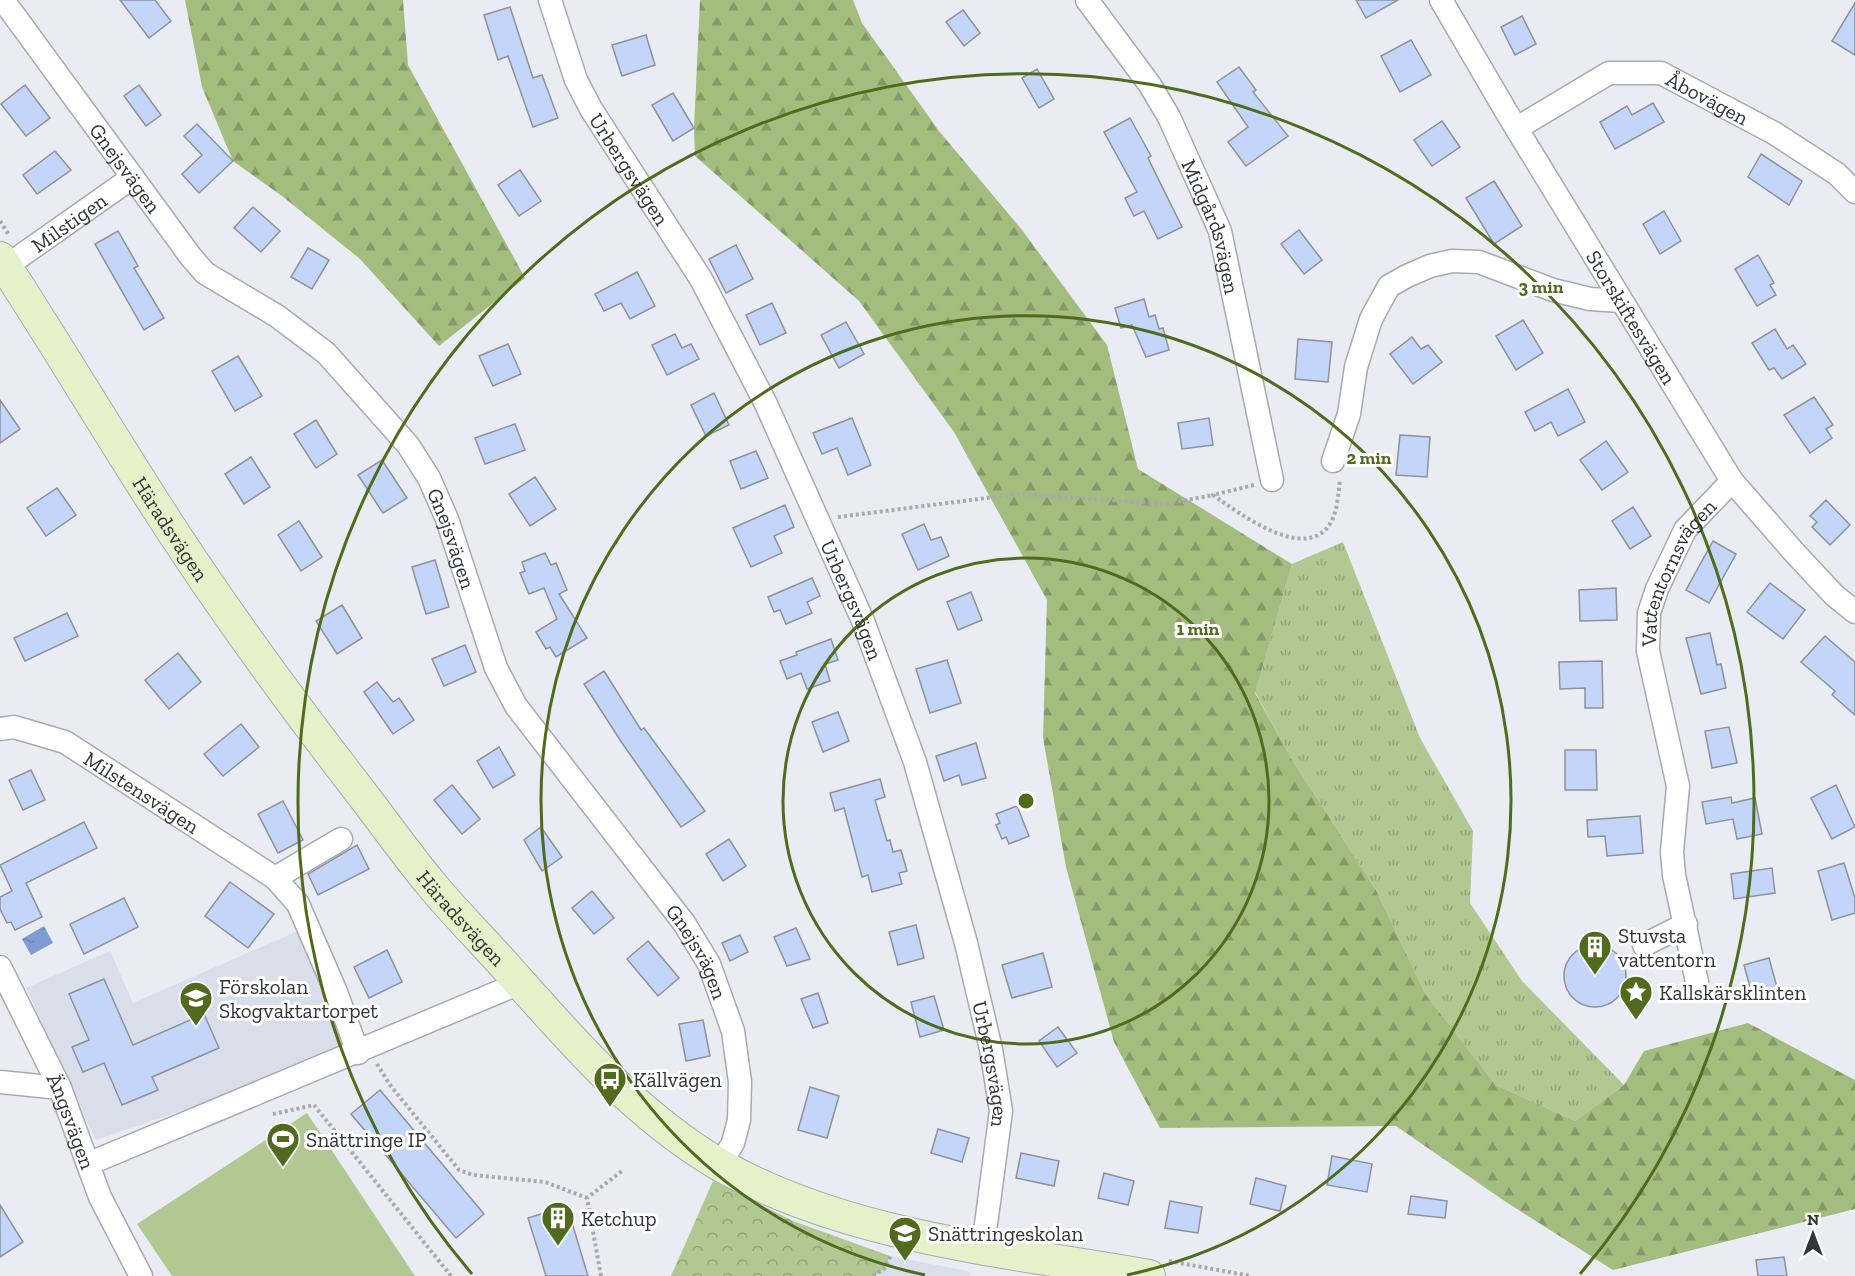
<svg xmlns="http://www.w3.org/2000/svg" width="1855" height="1276" viewBox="0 0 1855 1276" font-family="'Zilla Slab',serif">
<defs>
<pattern id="grass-tufts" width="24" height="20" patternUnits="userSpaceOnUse" patternTransform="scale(1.5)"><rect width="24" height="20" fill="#b2c892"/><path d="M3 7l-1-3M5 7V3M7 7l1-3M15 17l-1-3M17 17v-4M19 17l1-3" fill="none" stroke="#92a378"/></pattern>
<pattern id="forest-firs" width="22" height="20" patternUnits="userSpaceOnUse" patternTransform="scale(1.5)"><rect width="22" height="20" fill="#a3bd7e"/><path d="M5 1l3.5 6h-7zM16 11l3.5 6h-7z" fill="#869a68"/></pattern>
<pattern id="park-crowns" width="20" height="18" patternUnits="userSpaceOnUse" patternTransform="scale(1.5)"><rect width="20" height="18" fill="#b2c892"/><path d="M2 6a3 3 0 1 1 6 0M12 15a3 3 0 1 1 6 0" fill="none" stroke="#92a378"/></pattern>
<pattern id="water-ripples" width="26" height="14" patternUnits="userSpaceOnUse" patternTransform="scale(1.5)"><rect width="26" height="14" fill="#809cd5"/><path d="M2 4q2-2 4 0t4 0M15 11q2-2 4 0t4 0" fill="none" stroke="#6a80ae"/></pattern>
</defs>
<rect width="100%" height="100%" fill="#e9ecf2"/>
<!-- built -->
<g fill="#d8dfea">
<polygon points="305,928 358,1050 96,1140 26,988 110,951 133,1003"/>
<polygon points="890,1256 968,1271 971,1276 873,1276 884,1269"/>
</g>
<!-- grass -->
<polygon fill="url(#grass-tufts)" points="1343,542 1420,738 1473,831 1470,903 1522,981 1624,1085 1575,1121 1496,1085 1426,995 1376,890 1291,758 1255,692 1292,564"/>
<!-- forest -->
<g fill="url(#forest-firs)">
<polygon points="185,0 403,0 408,65 525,278 439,346 360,259 282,196 233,161 202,87"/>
<polygon points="700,0 853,0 862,23 939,131 1022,230 1107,345 1138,469 1292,564 1255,693 1291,758 1376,890 1426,995 1496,1085 1575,1121 1624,1085 1644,1051 1748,1023 1855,1080 1855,1209 1613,1270 1506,1202 1396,1126 1160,1128 1114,1042 1066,867 1043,738 1047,600 954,432 859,301 695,156 694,128"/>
</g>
<!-- park -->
<polygon fill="url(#park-crowns)" points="713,1181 793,1221 890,1256 884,1269 873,1276 671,1276"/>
<!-- pitch -->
<polygon fill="#b2c892" points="307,1113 415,1276 172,1276 137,1224"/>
<!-- water -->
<polygon fill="url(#water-ripples)" points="44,926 53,943 31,955 22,939"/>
<!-- building -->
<g fill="#c3d5f9" stroke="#8f9298" stroke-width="1.5">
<polygon points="120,0 155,0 171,21 149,38"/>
<polygon points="1356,0 1398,0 1366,18"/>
<polygon points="1855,3 1855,55 1832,41"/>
<polygon points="510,7 533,78 542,75 558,118 533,127 508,56 498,60 484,15"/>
<polygon points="963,10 980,33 964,46 946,22"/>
<polygon points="1522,16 1536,44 1515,55 1501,27"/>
<polygon points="646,35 655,65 622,76 612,45"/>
<polygon points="1411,40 1431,75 1400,92 1381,56"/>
<polygon points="1239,67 1256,90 1253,92 1288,136 1246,166 1228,142 1248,127 1217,82"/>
<polygon points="1037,69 1054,99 1039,108 1022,78"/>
<polygon points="25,85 50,118 26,136 1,104"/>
<polygon points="139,85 161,115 146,126 124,96"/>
<polygon points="673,93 694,128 673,141 652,105"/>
<polygon points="1653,103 1664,122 1615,149 1600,122 1627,106 1632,115"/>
<polygon points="1130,118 1151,156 1148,158 1182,227 1158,239 1144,211 1134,216 1125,198 1137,192 1104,132"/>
<polygon points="1442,121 1460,147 1432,166 1414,140"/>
<polygon points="197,124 233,161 199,193 182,174 202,155 184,136"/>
<polygon points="55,151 71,170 37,194 23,175"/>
<polygon points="1761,154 1802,181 1789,205 1748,177"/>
<polygon points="520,170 541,201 519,216 498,185"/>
<polygon points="1494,181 1522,226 1494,244 1466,198"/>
<polygon points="253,207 280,231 261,252 234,228"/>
<polygon points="1664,211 1681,241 1660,254 1643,224"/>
<polygon points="1299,230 1322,260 1304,274 1281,244"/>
<polygon points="118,231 138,266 134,268 164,318 144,330 95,244"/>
<polygon points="736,245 753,279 726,293 709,259"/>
<polygon points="308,248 329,260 312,289 291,277"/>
<polygon points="1758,255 1774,283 1770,285 1776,295 1757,306 1735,269"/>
<polygon points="637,272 655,306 630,319 621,303 604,311 595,294"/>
<polygon points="1144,299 1149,317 1155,315 1159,329 1163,328 1169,350 1146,357 1132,325 1121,328 1115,308"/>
<polygon points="772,303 786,333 760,345 746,315"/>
<polygon points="1523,320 1543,353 1516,370 1496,336"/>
<polygon points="846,322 864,354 839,368 821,335"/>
<polygon points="1775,329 1787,349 1793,345 1806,364 1782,379 1774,368 1769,370 1752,343"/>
<polygon points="675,334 682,348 691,344 699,359 667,375 652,345"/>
<polygon points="1412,337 1421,349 1428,345 1442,362 1413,384 1390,354"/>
<polygon points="1298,339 1332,342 1328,382 1295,379"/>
<polygon points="508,344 521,374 493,386 479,356"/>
<polygon points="238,356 262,396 235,411 212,371"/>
<polygon points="1568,389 1585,422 1558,436 1551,422 1535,431 1525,412"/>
<polygon points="714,393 729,425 706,436 691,405"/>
<polygon points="1814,397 1833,425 1826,429 1832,438 1810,453 1784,415"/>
<polygon points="0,400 20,429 0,443"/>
<polygon points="852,418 871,465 848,475 837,448 822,454 813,433"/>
<polygon points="1209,418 1213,445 1182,449 1178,423"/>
<polygon points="316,420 337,454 316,468 294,434"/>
<polygon points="515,424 525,450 485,464 475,438"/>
<polygon points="1400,435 1430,437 1427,477 1396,475"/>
<polygon points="1606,441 1628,472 1602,490 1580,460"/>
<polygon points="756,451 768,478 741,489 730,461"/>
<polygon points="251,457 270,487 244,504 225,474"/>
<polygon points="382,460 407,498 383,513 358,475"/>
<polygon points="535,477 556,509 530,526 509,494"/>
<polygon points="57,488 76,515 46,536 27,508"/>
<polygon points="1826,500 1850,525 1830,545 1812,527 1817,522 1810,516"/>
<polygon points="785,505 794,527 774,536 782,553 751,567 733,528"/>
<polygon points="1633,507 1651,536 1630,549 1612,521"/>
<polygon points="299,521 322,557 301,571 278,535"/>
<polygon points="924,524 931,540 941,537 949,556 918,570 902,534"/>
<polygon points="1713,541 1736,554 1709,603 1686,590"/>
<polygon points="545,553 551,565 556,563 567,590 559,594 587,638 556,657 550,647 546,649 536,632 557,619 544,588 529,594 520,573 525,571 522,562"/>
<polygon points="435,560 449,607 426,614 412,567"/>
<polygon points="812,578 820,596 807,602 812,613 786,624 780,610 774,612 768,597"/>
<polygon points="1770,583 1805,610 1783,639 1747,612"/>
<polygon points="1616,588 1617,620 1580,621 1579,590"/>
<polygon points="971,592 982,620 958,630 947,602"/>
<polygon points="342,605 362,638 337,654 316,621"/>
<polygon points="67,613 78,636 25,661 14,638"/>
<polygon points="1710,633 1717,665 1721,664 1726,688 1701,694 1686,638"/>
<polygon points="1825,636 1855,662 1855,715 1832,695 1835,691 1801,662"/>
<polygon points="831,639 838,660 825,664 830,681 807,689 801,673 787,679 780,661 797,655 796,652"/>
<polygon points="465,645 476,672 444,686 432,659"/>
<polygon points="178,653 201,682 169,709 145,680"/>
<polygon points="947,660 961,703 930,713 916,669"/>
<polygon points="1602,661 1603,708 1585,708 1585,688 1560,689 1559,662"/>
<polygon points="604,671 641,730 644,728 705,811 681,827 622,743 584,684"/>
<polygon points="377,682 393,702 399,698 414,720 393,734 364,692"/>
<polygon points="838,712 849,741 823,752 812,722"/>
<polygon points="241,724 259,747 223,776 204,754"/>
<polygon points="1729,727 1737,763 1712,768 1705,731"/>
<polygon points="976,743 986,778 962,785 959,775 944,781 936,756"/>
<polygon points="499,747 515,775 493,788 477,761"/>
<polygon points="1565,750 1596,750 1597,790 1565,790"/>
<polygon points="31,770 45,800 23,810 9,780"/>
<polygon points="880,779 885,797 875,800 887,841 890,840 893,852 901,850 907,871 899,873 902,884 872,892 868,875 862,877 844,808 835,811 830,793"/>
<polygon points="452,785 480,819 462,834 434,800"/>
<polygon points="1836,785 1855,827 1832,839 1811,798"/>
<polygon points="1731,797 1732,803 1755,798 1762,834 1737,839 1733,819 1706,824 1702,802"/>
<polygon points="283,801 303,840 278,853 258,814"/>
<polygon points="1017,806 1029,836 1009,844 1006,837 1002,839 996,825 1000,823 996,814"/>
<polygon points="1640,816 1643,853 1607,856 1605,836 1588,837 1587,820"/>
<polygon points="84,822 97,848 26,883 42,917 15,930 11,922 7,923 0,909 0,897 12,891 0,865"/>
<polygon points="541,827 562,857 542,871 524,840"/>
<polygon points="729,839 746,866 723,881 706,854"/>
<polygon points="357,845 369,869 318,895 308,874"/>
<polygon points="1844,863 1855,898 1855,913 1832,920 1818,871"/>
<polygon points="1772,868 1775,893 1734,899 1731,874"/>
<polygon points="230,882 274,914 248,948 205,916"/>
<polygon points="592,891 614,918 594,934 572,908"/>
<polygon points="124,898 138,927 84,954 70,924"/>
<polygon points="916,925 924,958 898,965 889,932"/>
<polygon points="796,928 810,959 787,966 774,937"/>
<polygon points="740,935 748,952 730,961 722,943"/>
<polygon points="648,941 679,978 658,996 627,959"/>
<circle cx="1595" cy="976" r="31"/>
<polygon points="387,950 402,982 369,998 354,967"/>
<polygon points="1043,953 1052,987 1012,998 1002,965"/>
<polygon points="1769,958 1778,991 1753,998 1744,965"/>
<polygon points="104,979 133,1045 204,1014 219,1048 152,1077 158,1090 122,1105 104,1063 83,1072 72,1047 89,1040 69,994"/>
<polygon points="818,993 828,1023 813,1028 801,999"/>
<polygon points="934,996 944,1030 920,1037 911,1002"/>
<polygon points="703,1020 710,1056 686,1061 679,1024"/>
<polygon points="1058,1027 1077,1053 1057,1067 1039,1041"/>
<polygon points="810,1087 839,1096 827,1138 798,1130"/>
<polygon points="380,1090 484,1214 456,1238 351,1114"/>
<polygon points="938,1129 969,1138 962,1162 931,1153"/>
<polygon points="1021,1153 1059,1161 1054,1186 1016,1178"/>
<polygon points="1332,1156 1372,1164 1367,1192 1327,1185"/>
<polygon points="1104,1173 1134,1181 1128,1205 1098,1198"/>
<polygon points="1256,1178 1286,1186 1280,1211 1250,1204"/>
<polygon points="1411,1196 1447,1201 1445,1218 1408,1214"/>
<polygon points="1170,1201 1202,1207 1198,1233 1165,1228"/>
<polygon points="0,1205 23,1242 0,1257"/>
<polygon points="567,1206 588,1276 546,1276 528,1218"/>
<polygon points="1784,1257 1787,1276 1758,1276 1756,1260"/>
</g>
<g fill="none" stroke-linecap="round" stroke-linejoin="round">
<!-- street casing -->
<g stroke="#a7aaaf" stroke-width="25">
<g id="street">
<path id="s1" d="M3,0L191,257L205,273L277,316L326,353L408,445L429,478L447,519L496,668L516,706L684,923L709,964L733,1031L740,1082L739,1120L733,1143L720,1165"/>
<path id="s2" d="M550,0L576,80L591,109L701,279L766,404L863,621L915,762L966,943L991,1049L1001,1111L983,1247"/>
<path id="s3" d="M1087,0L1150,85L1169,117L1220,231L1272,480"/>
<path id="s4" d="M1441,0L1507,113L1732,481L1793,551L1834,595L1855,612"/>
<path id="s5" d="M1517,128L1609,73H1661L1774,133L1837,174L1855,192"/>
<path id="s6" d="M5,267L133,177"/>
<polyline points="1333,461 1349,414 1356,367 1371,319 1389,286 1407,276 1430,266 1452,261 1479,262 1553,290 1590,299 1621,301"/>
<path id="s7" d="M0,729L14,727L65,742L275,878L298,904L336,992L358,1053"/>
<polyline points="275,878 341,839"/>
<polyline points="1644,945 1686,924"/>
<path id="s8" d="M0,967L60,1088L100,1197L141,1276"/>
<path id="s9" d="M1697,982L1674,875L1672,852L1678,786L1648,651L1649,613L1657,589L1685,530L1732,481"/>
<polyline points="0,1082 60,1088"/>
<polyline points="88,1164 520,983"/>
</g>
</g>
<!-- secondary casing -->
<g stroke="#a7aaaf" stroke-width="34">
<g id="secondary">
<path id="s10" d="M0,258C59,348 114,442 173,532C232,622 296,709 362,794C385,824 407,855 431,884C455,913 482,940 507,968C571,1040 636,1116 720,1165C850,1238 1004,1250 1149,1276"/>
</g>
</g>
<!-- path -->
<g stroke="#a7a9ad" stroke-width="4" stroke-dasharray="3 3" stroke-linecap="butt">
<polyline points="0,221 9,235"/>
<path d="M1254,485L1213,495C1239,513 1307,565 1331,522C1338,510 1338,493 1340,481"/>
<polyline points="838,517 1018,494 1166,504 1213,495"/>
<polyline points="377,1064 390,1085 459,1170 473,1175 545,1182 587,1198"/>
<polyline points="273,1114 314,1105 451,1276"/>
<polyline points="1169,1261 1251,1276"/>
<polyline points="601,1276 587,1198 622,1171"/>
<polyline points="873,1276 884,1269 891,1255"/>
</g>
<!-- street -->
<use href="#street" stroke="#fff" stroke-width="22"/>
<!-- secondary -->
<use href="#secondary" stroke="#e3f2c9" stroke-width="32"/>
</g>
<!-- distance rings -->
<g fill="none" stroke="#506b1d" stroke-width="3">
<circle cx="1026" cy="801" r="243"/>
<path d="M925 1275A485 485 0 1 1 1127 1275"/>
<path d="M472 1274A728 728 0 1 1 1580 1274"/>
</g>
<!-- icons -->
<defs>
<g id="building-pin" transform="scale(1.725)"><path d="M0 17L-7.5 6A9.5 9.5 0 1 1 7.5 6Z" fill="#506b1d" stroke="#fff"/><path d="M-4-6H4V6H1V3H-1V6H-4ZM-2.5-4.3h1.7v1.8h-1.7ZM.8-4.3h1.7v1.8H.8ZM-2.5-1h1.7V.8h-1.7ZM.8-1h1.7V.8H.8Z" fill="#fff"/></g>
<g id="sight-pin" transform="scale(1.725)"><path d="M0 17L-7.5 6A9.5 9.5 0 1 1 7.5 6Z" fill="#506b1d" stroke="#fff"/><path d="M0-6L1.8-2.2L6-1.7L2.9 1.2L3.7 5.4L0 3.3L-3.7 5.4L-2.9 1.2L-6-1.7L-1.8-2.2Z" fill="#fff"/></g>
<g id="school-pin" transform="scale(1.725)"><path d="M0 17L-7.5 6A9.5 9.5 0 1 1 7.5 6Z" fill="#506b1d" stroke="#fff"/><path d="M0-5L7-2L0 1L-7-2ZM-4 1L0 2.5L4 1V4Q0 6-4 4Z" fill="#fff"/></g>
<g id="bus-pin" transform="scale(1.725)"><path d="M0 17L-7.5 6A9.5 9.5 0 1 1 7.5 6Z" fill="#506b1d" stroke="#fff"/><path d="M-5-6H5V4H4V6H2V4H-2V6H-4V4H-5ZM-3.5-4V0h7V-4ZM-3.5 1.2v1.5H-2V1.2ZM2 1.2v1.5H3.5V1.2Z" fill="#fff"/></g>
<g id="stadium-pin" transform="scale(1.725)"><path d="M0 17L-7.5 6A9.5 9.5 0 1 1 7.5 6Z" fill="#506b1d" stroke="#fff"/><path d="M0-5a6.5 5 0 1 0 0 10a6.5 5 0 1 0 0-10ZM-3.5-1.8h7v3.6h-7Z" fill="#fff"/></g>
</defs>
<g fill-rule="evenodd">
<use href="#building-pin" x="1595" y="947"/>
<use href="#sight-pin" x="1636" y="992"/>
<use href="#school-pin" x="196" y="998"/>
<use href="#bus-pin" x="610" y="1079"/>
<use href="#stadium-pin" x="283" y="1139"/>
<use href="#building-pin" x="558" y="1218"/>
<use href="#school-pin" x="905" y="1233"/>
</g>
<g text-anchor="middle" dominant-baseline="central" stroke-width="6" stroke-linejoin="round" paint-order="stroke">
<!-- street labels -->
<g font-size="21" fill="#343537" stroke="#fff">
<text stroke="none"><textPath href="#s5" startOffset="212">Åbovägen</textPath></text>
<text stroke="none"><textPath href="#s1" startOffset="208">Gnejsvägen</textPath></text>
<text stroke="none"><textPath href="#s2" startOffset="188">Urbergsvägen</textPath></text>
<text stroke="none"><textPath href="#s6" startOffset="78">Milstigen</textPath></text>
<text stroke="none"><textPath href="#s3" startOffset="261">Midgårdsvägen</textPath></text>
<text stroke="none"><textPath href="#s4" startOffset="370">Storskiftesvägen</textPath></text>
<text stroke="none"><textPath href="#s10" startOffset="320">Häradsvägen</textPath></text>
<text stroke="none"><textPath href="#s1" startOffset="712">Gnejsvägen</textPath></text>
<text stroke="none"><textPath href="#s9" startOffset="423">Vattentornsvägen</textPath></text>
<text stroke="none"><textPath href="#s2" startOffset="674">Urbergsvägen</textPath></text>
<text stroke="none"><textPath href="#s7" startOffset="159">Milstensvägen</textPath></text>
<text stroke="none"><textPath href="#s10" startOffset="806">Häradsvägen</textPath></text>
<text stroke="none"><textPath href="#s1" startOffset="1198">Gnejsvägen</textPath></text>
<text stroke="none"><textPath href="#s2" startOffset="1160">Urbergsvägen</textPath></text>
<text stroke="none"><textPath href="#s8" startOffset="170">Ängsvägen</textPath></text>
</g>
<!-- poi labels -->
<g font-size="21" fill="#343537" stroke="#fff" text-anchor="start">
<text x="1618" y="935">Stuvsta<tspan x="1618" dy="24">vattentorn</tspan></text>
<text x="219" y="986">Förskolan<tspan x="219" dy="24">Skogvaktartorpet</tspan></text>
<text x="1659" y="992">Kallskärsklinten</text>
<text x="633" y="1079">Källvägen</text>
<text x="306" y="1139">Snättringe IP</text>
<text x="581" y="1218">Ketchup</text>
<text x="928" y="1233">Snättringeskolan</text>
</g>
</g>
<circle cx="1026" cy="801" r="9" fill="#506b1d" stroke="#fff" stroke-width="3"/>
<g font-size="18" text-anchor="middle" font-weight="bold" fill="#506b1d" stroke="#fff" stroke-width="6" stroke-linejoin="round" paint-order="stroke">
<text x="1541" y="293">3 min</text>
<text x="1369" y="464">2 min</text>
<text x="1198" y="635">1 min</text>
</g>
<!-- north arrow -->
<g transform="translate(1813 1234)" stroke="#ffffff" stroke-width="4.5" paint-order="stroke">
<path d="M0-4.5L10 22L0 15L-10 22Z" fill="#343537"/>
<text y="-9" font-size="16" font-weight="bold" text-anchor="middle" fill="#343537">N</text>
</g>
</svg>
